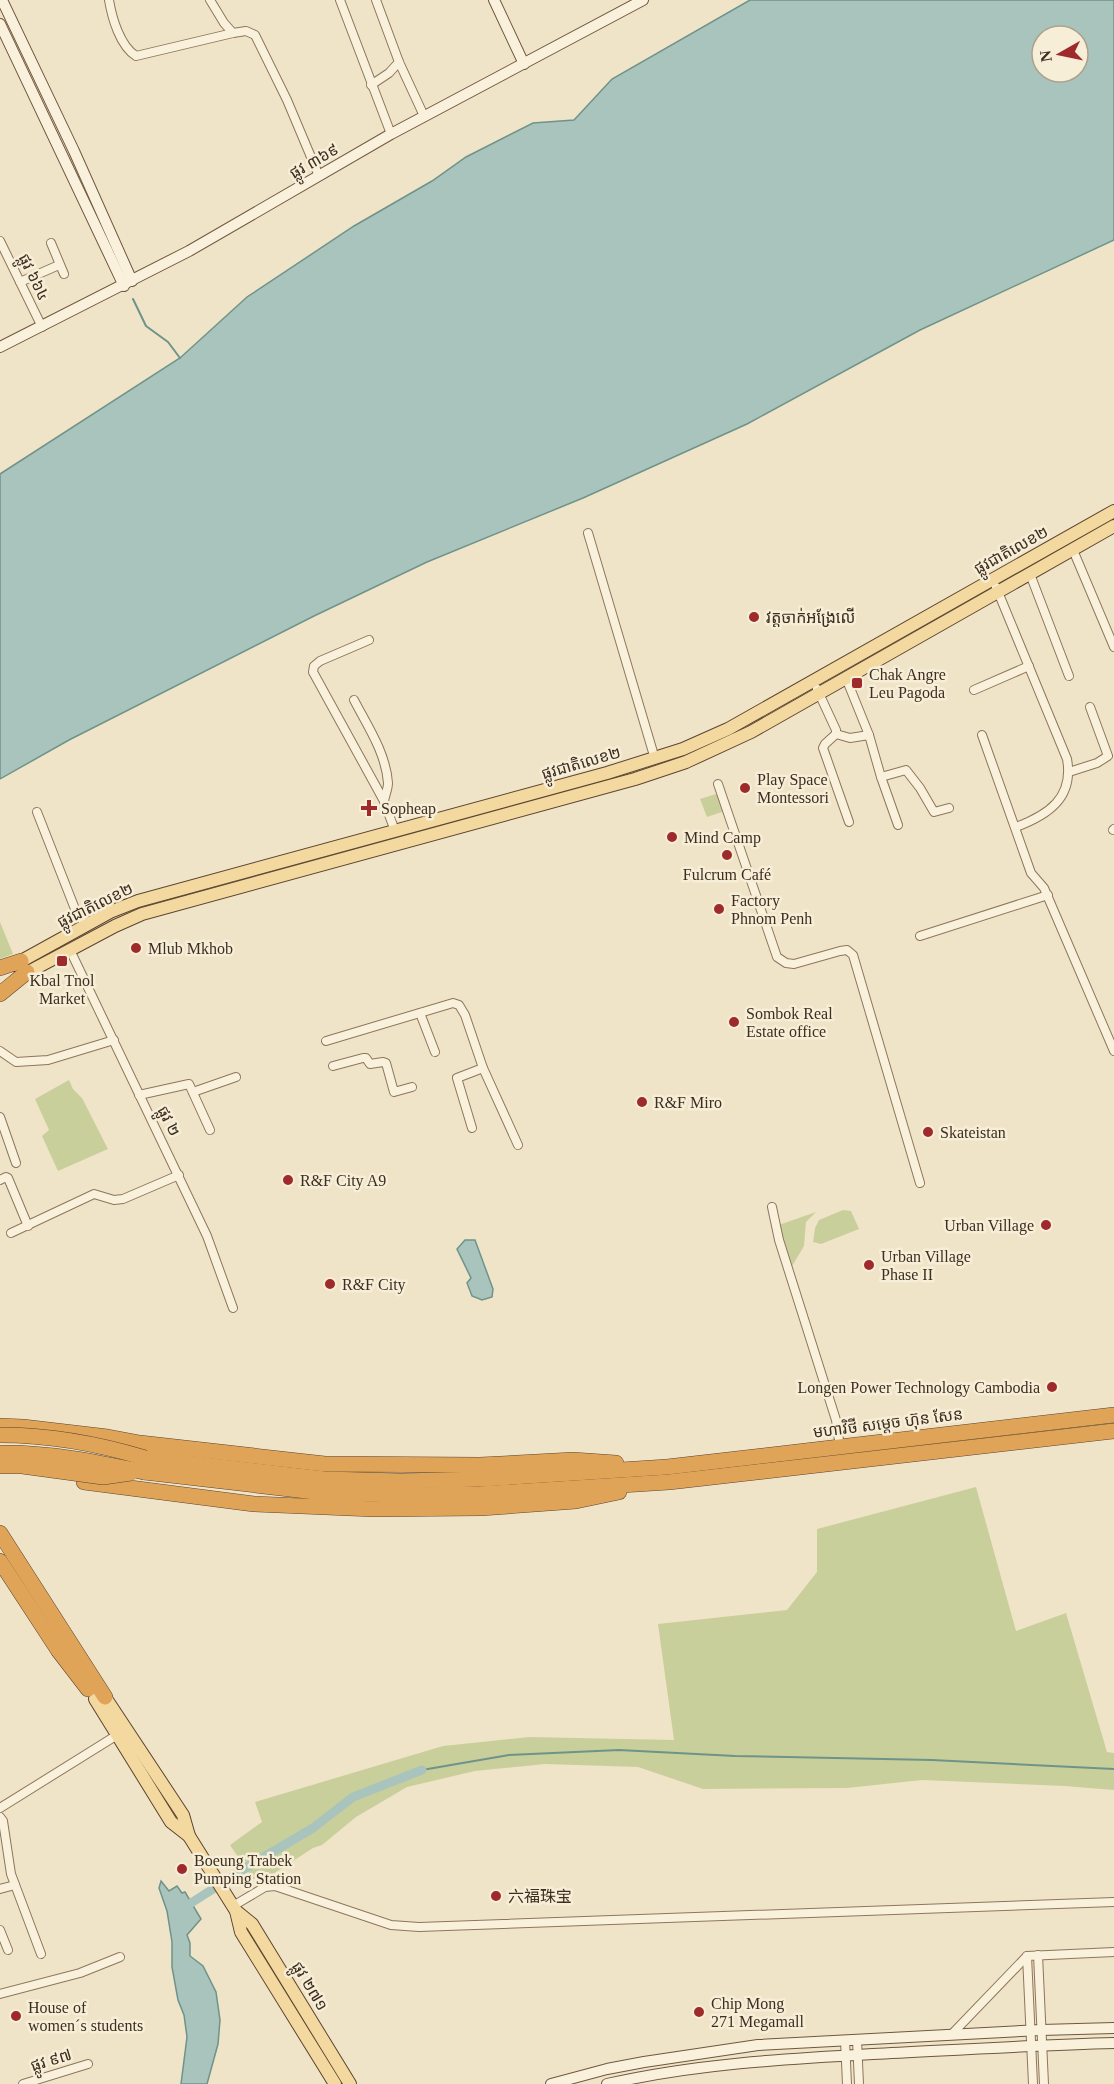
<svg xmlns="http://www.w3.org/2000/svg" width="1114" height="2084" viewBox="0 0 1114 2084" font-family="'Times New Roman','Noto Sans SC','Noto Sans Khmer',serif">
<rect width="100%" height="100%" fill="#f0e4c8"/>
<!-- green -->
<g fill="#c9cf9b">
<polygon points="716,794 722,801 725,811 707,817 700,799"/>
<polygon points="0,922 13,954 0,959"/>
<polygon points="69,1080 73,1089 82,1098 108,1149 58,1171 42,1136 49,1130 35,1099"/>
<polygon points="843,1210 851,1211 859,1229 821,1244 813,1242 815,1228 819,1220"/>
<polygon points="816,1212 806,1222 804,1246 788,1273 773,1227"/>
<polygon points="976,1487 1016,1631 1066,1613 1107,1752 1114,1753 1114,1790 1064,1786 922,1780 847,1788 703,1789 638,1767 545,1764 475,1771 407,1787 356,1817 322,1845 313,1848 273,1874 253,1879 230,1845 262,1822 255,1802 443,1746 529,1737 674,1740 658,1624 787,1610 817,1572 817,1529"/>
</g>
<!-- water -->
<g fill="#a9c4bc" stroke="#6f938a" stroke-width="1.5" fill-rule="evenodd">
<path d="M750,0H1114V240L920,330L747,424L583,498L427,562L314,616L69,740L0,779V474L180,358L247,297L354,226L432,181L466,157L533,123L574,120L612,79ZM1042,36H1078V72H1042Z"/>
<polygon points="465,1240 475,1240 493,1289 492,1297 482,1300 472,1296 467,1283 471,1278 457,1249"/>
<polygon points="161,1881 169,1891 177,1886 182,1893 185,1892 201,1919 187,1935 190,1943 190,1956 203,1966 216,1992 220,2020 218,2044 207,2084 181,2084 187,2037 184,2015 178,2000 172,1967 172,1942 167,1911 159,1888"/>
</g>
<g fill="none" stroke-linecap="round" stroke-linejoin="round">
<!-- stream -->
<g stroke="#6f938a" stroke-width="2">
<polyline points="133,299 146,326 168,342 180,358"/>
<polyline points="422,1770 509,1755 619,1750 735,1756 932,1760 1114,1769"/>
</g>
<!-- canal -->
<polyline stroke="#a9c4bc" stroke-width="9" points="191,1903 257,1861 313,1828 353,1797 422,1770"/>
<!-- street casing -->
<g stroke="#8d765c" stroke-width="10">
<g id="street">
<path d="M109,0C112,18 120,46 136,56L233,33L246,31L255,35L287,100L319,176"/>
<polyline points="210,0 224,23 233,33"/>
<polyline points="340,0 391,134"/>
<polyline points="376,0 399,62 424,116"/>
<polyline points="371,85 389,73 399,62"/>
<polyline points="0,241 42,327"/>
<polyline points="51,243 64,274"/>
<polyline points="20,282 59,265"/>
<polyline points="588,533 655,759"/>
<polyline points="1073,550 1114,647"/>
<polyline points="1030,574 1069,676"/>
<path d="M996,587L1067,759C1074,798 1048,815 1016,827"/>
<polyline points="369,640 320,661 314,666 313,672 384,801 395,831"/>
<polyline points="846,678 869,735 881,777 898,825"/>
<polyline points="817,689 836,730 836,734 825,744 823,748 849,822"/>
<polyline points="974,690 1029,666"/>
<path d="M354,700C367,725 386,753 388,783C388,789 385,795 384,801"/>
<polyline points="836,734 850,738 869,735"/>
<polyline points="982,735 1031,873 1044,888 1114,1051"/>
<polyline points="1069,772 1097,763 1108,756 1090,707"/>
<polyline points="881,777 906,770 920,788 934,812 949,808"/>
<polyline points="718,784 777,957 786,963 794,964 840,951 847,950 853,955 920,1183"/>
<polyline points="37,812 75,909 86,926"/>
<polyline points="1113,830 1114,829"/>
<polyline points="920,936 1048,895"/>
<polyline points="70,950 207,1236 233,1308"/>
<polyline points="420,1013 435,1052"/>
<polyline points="326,1041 453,1003 459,1005 465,1015 483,1068 518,1145"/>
<polyline points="0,1051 16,1062 48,1060 114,1040"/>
<polyline points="333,1066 363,1058 366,1058 370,1064 383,1062 386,1063 394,1092 412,1087"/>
<polyline points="193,1092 236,1077"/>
<polyline points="139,1095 189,1084 210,1130"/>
<polyline points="0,1117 16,1163"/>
<polyline points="472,1128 457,1078 483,1068"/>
<polyline points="0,1180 6,1177 8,1178 28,1226"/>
<polyline points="772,1207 779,1240 836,1420 840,1447"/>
<polyline points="11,1233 94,1194 114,1200 123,1199 179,1175"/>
<polyline points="0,1808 122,1732"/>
<polyline points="0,1817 3,1821 11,1874 41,1954"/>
<polyline points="0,1889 15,1885"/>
<polyline points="233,1906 265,1887 275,1886 391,1925 419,1927 1114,1902"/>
<polyline points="0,1930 8,1950"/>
<polyline points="1038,1955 1044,2084"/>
<polyline points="1027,1956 1033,2084"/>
<polyline points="0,1994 80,1973 120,1957"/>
<polyline points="951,2035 1027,1956 1114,1952"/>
<polyline points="845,2040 847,2084"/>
<polyline points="857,2040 859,2084"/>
<polyline points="23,2084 88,2064"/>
</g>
</g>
<!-- secondary casing -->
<g stroke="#6f573f" stroke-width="12">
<g id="secondary">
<polyline points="2,0 74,151 132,281"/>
<polyline points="494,0 524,64"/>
<polyline points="0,24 124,286"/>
<polyline points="0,347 189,251 391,134 643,0"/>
<polyline points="551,2084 607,2069 644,2062 758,2045 1041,2030 1114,2028"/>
<path d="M607,2084C695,2064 784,2059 873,2054C954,2050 1034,2045 1114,2043"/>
</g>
</g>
<!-- primary casing -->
<g stroke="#5b4430" stroke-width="14">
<g id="primary">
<polyline points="14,965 110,912 138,901 607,773 683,749 728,729 1114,511"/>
<polyline points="19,977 115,926 142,914 635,779 686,762 751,732 1114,526"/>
<polyline points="105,1697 183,1815 189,1836 236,1911 241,1932 335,2084"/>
<polyline points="95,1699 171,1822 189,1836"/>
<polyline points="236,1911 252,1924 350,2084"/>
</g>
</g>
<!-- highway casing -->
<g stroke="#5b4430" stroke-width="16">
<g id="highway">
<polyline points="0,968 21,961"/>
<polyline points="0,994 27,972"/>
<polyline points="0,1426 23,1427 108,1437 140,1443 325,1464 480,1465 573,1460 616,1463"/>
<polyline points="145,1458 324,1479 401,1481 482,1479 667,1467 1114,1415"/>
<polyline points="144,1472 324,1493 402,1495 480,1494 669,1482 1114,1431"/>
<polyline points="84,1482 254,1504 373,1509 481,1508 576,1501 619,1492"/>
<polyline points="0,1533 105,1697"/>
<polyline points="0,1561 58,1650 88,1689"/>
</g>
</g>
<!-- street -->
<use href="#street" stroke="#faf1dc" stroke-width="8"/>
<!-- secondary -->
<use href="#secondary" stroke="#faf1dc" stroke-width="10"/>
<!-- primary -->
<use href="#primary" stroke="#f3d9a0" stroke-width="12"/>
<!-- highway -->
<use href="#highway" stroke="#e0a458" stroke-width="15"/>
<!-- highway-bridge casing -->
<g stroke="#5b4430" stroke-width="16" stroke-linecap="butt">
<g id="highway-bridge">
<path d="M0,1435C49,1435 99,1444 145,1458"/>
<path d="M0,1453C48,1452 97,1462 144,1472"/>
<polyline points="0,1466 22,1466 103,1477 131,1473"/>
</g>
</g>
<!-- highway-bridge -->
<use href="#highway-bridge" stroke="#e0a458" stroke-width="15"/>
</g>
<!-- markers -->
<g fill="#9e2a2b" stroke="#f7eed8" stroke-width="2">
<circle cx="754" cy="617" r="6"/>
<rect x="851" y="677" width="12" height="12" rx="3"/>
<circle cx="745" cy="788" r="6"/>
<path d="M366 799h6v6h6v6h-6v6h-6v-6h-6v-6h6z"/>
<circle cx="672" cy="837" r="6"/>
<circle cx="727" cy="855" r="6"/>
<circle cx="719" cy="909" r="6"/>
<circle cx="136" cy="948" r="6"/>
<rect x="56" y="955" width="12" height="12" rx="3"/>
<circle cx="734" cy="1022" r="6"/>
<circle cx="642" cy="1102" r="6"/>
<circle cx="928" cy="1132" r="6"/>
<circle cx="288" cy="1180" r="6"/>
<circle cx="1046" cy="1225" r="6"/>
<circle cx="869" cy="1265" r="6"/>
<circle cx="330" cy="1284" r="6"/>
<circle cx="1052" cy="1387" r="6"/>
<circle cx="182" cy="1869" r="6"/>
<circle cx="496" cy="1896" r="6"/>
<circle cx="699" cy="2012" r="6"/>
<circle cx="16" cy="2016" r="6"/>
</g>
<g text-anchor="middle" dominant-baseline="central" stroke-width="5" stroke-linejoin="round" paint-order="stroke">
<!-- street labels -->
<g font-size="16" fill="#3d2e20" stroke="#f7eed8">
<text transform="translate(314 161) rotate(-30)">ផ្លូវ ៣៦៩</text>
<text transform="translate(34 277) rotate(64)">ផ្លូវ ៦៦៤</text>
<text transform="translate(1011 550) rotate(-29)">ផ្លូវជាតិលេខ២</text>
<text transform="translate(581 763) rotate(-16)">ផ្លូវជាតិលេខ២</text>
<text transform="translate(95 905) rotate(-26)">ផ្លូវជាតិលេខ២</text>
<text transform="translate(169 1121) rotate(63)">ផ្លូវ ២</text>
<text transform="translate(888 1423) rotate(-7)">មហាវិថី សម្តេច ហ៊ុន សែន</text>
<text transform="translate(310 1986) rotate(59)">ផ្លូវ ២៧១</text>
<text transform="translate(51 2060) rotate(-17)">ផ្លូវ ៩៧</text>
</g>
<!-- poi labels -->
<g font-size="16" fill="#3d2e20" stroke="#f7eed8" text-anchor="start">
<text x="766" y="617">វត្តចាក់អង្រែលើ</text>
<text x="869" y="674">Chak Angre<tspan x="869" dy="18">Leu Pagoda</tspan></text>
<text x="757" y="779">Play Space<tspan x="757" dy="18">Montessori</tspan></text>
<text x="381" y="808">Sopheap</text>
<text x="684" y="837">Mind Camp</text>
<text x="727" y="874" text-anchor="middle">Fulcrum Café</text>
<text x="731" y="900">Factory<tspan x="731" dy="18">Phnom Penh</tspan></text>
<text x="148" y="948">Mlub Mkhob</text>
<text x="62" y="980" text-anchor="middle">Kbal Tnol<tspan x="62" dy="18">Market</tspan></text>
<text x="746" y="1013">Sombok Real<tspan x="746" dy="18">Estate office</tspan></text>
<text x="654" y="1102">R&amp;F Miro</text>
<text x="940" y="1132">Skateistan</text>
<text x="300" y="1180">R&amp;F City A9</text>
<text x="1034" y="1225" text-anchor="end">Urban Village</text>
<text x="881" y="1256">Urban Village<tspan x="881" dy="18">Phase II</tspan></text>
<text x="342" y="1284">R&amp;F City</text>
<text x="1040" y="1387" text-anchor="end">Longen Power Technology Cambodia</text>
<text x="194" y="1860">Boeung Trabek<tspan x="194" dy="18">Pumping Station</tspan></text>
<text x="508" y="1896">六福珠宝</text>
<text x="711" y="2003">Chip Mong<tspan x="711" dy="18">271 Megamall</tspan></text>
<text x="28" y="2007">House of<tspan x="28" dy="18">women´s students</tspan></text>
</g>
</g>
<!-- north arrow -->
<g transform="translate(1060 54) rotate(261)"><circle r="28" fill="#f7eed8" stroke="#ada18e" stroke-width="1.5"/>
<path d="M0-4.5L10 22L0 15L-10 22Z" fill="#9e2a2b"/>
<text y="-9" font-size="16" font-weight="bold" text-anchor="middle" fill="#3d2e20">N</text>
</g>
</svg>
